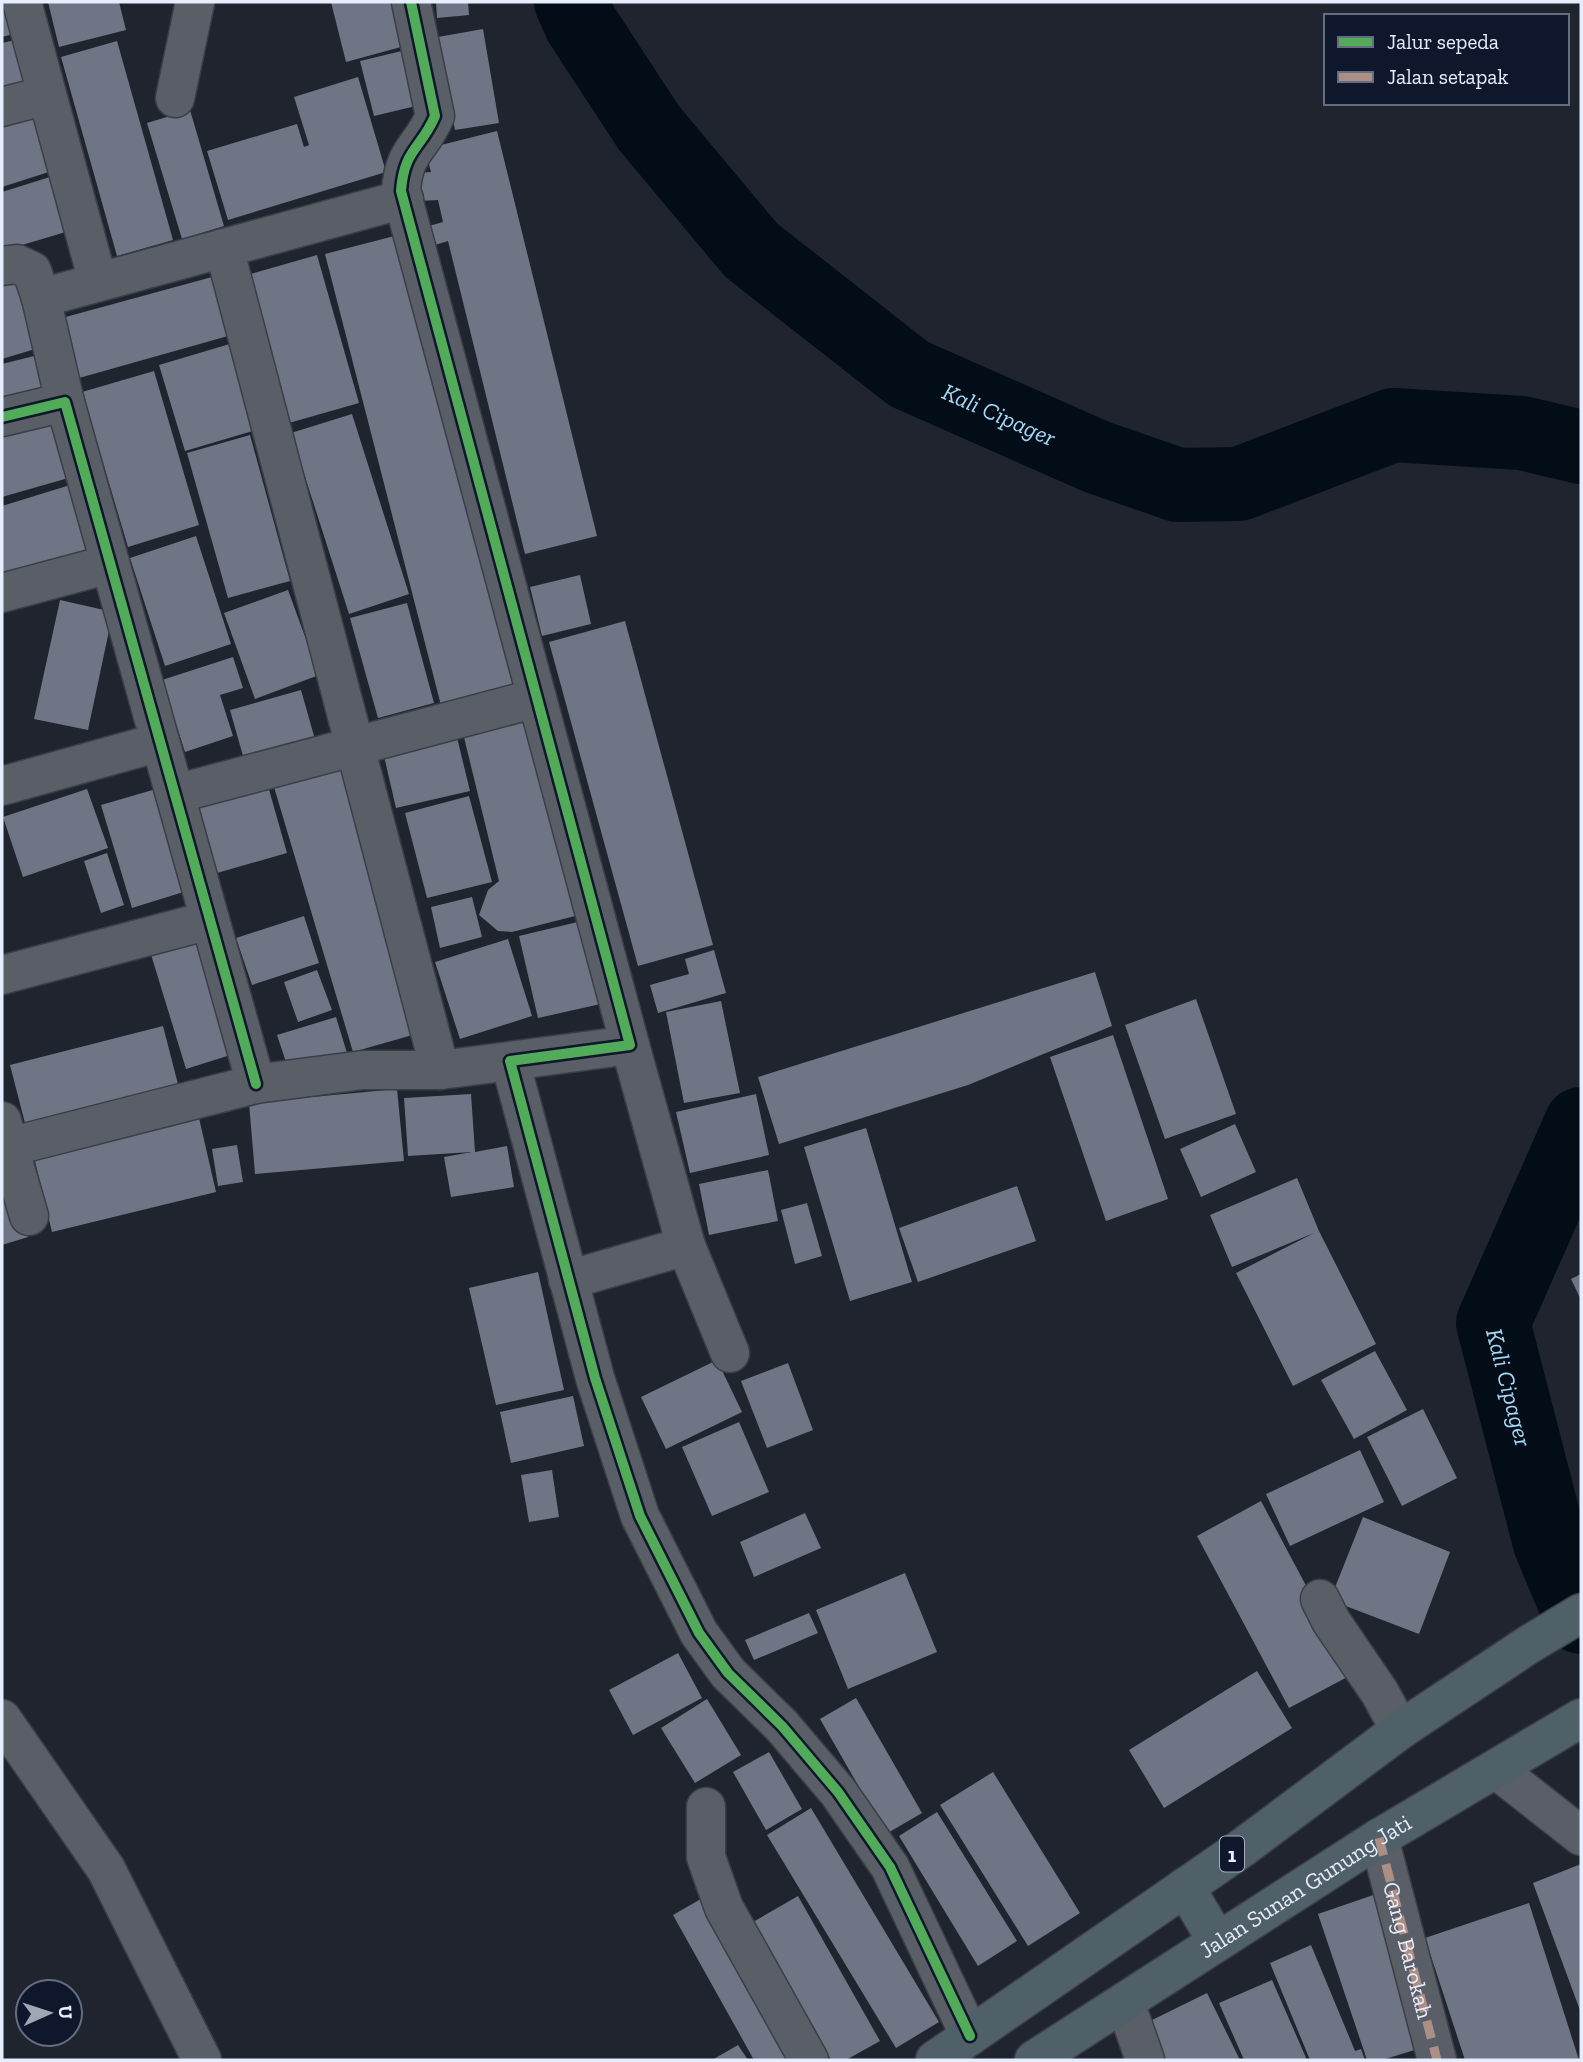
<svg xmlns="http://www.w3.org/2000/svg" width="1583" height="2062" viewBox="0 0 1583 2062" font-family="'Zilla Slab',serif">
<rect width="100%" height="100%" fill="#1f242f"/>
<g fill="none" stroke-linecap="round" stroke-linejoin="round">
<!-- river -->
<g stroke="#030d17" stroke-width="74">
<path id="s1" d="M571,2L581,24L649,128L751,250L909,374L1097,457L1178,485L1239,484L1393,425L1522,433L1581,447"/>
<path id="s2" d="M1581,1124L1493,1323L1550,1543L1581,1617"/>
</g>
</g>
<!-- building -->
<g fill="#6f7585">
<polygon points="2,2 10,2 18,33 2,37"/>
<polygon points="48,2 119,2 126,30 59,47"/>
<polygon points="331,2 401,2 412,44 346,62"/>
<polygon points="436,2 468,2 469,15 437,18"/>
<polygon points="483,29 499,123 455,130 438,37"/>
<polygon points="19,39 33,93 2,101 2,43"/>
<polygon points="117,41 173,240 117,256 61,57"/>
<polygon points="406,50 420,105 374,116 360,61"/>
<polygon points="358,77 386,172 228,220 207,151 297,124 304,147 309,145 294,97"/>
<polygon points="36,109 55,170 2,187 2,120"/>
<polygon points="190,110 224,226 182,239 147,123"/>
<polygon points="497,131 597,536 525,554 448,241 435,245 429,226 443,222 438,200 419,201 416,173 431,172 425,149"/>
<polygon points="53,176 69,231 2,251 2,192"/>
<polygon points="398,235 517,698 444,717 325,254"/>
<polygon points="317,255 359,403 289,423 247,275"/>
<polygon points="24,271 45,346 2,359 2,277"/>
<polygon points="212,277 228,336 79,378 62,318"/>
<polygon points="233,343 259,429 185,451 159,365"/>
<polygon points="42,354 53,395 2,409 2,364"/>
<polygon points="154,371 199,525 128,547 82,392"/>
<polygon points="352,414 409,594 349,614 291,433"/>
<polygon points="63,418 79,475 2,497 2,436"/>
<polygon points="250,435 290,581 228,598 187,453"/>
<polygon points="80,482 99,549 2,579 2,506"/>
<polygon points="196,536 231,644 165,666 130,558"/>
<polygon points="580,575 591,624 542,636 530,587"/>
<polygon points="288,590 319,675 255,699 224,613"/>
<polygon points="60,600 113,612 88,730 34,719"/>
<polygon points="407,603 434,703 378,718 350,618"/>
<polygon points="625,621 713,945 638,966 549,642"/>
<polygon points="233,657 243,688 220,695 233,736 185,752 162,680"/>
<polygon points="301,690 316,743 245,763 230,710"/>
<polygon points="528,708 579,915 512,932 498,931 479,915 488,890 499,881 461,725"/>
<polygon points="454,725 470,791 396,808 381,743"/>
<polygon points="344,766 423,1032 353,1052 274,787"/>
<polygon points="268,786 287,853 217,873 198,805"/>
<polygon points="163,787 193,889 132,908 101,805"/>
<polygon points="87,789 108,848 23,877 3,817"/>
<polygon points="469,796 492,882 427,898 405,813"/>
<polygon points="107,853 124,905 101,913 84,861"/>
<polygon points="472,897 482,937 440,948 431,907"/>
<polygon points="304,916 319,963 252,985 236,938"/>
<polygon points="586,920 605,1003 538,1018 519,936"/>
<polygon points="205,931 243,1051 186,1069 149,948"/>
<polygon points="508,939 532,1016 460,1039 435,962"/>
<polygon points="714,950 726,993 658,1013 650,985 689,974 685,959"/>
<polygon points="317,970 332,1010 298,1022 284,982"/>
<polygon points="1095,972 1112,1026 968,1085 779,1144 758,1077"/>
<polygon points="1196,999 1236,1114 1165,1139 1125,1025"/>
<polygon points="721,1001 740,1093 684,1103 666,1012"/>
<polygon points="336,1017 347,1053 289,1071 277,1035"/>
<polygon points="163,1026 179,1088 26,1127 10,1065"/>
<polygon points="1113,1035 1168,1199 1106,1221 1050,1057"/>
<polygon points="397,1089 404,1161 255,1174 249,1103"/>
<polygon points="471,1094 475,1152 507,1146 514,1187 451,1197 444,1157 472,1152 408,1156 404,1098"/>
<polygon points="756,1094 769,1155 690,1173 676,1112"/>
<polygon points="199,1118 216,1192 52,1232 34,1157"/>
<polygon points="1235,1124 1256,1172 1201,1197 1180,1149"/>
<polygon points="866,1128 912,1282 850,1301 804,1147"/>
<polygon points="237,1145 243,1182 218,1186 212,1149"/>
<polygon points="2,1155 28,1237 2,1245"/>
<polygon points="768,1170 778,1221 709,1235 699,1184"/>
<polygon points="1297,1178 1319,1231 1376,1344 1293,1386 1236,1273 1314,1233 1232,1267 1210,1215"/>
<polygon points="1017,1186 1036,1241 918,1282 899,1228"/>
<polygon points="807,1203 822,1256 795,1264 781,1210"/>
<polygon points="538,1272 564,1390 496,1405 469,1288"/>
<polygon points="1581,1274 1581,1300 1571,1279"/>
<polygon points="1375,1351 1407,1410 1354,1439 1321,1380"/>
<polygon points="717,1360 742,1412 666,1449 641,1397"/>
<polygon points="788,1363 813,1430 767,1448 741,1381"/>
<polygon points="573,1396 584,1446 511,1463 500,1412"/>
<polygon points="1423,1409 1457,1478 1402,1506 1367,1437"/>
<polygon points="739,1422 769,1492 712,1516 682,1447"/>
<polygon points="1360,1450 1384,1502 1290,1546 1266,1494"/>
<polygon points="552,1470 559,1517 529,1522 521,1475"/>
<polygon points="1261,1501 1353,1674 1289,1708 1197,1536"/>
<polygon points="805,1513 821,1548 754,1577 740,1542"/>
<polygon points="1363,1517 1450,1552 1419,1634 1330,1600"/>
<polygon points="905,1573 937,1652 848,1689 816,1610"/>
<polygon points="809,1613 818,1633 754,1660 745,1640"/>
<polygon points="678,1653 702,1698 633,1735 609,1690"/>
<polygon points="1257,1671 1292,1728 1164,1808 1129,1750"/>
<polygon points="856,1698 922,1813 886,1834 820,1719"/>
<polygon points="707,1699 741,1755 695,1783 661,1728"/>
<polygon points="769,1752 802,1809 766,1830 733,1772"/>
<polygon points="993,1772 1080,1913 1028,1946 940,1805"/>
<polygon points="811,1808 939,2022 896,2048 767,1835"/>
<polygon points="937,1812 1017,1941 978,1966 899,1836"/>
<polygon points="1581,1864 1581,2013 1533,1883"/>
<polygon points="713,1892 806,2060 754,2060 673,1915"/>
<polygon points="1382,1892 1431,2045 1382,2060 1367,2060 1318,1914"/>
<polygon points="798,1896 880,2041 846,2060 831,2060 753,1922"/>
<polygon points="1529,1903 1579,2060 1465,2060 1425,1938"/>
<polygon points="1311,1945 1355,2051 1361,2049 1365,2060 1310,2060 1270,1963"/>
<polygon points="1272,1980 1307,2060 1244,2060 1219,2003"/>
<polygon points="1207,1993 1240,2060 1162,2060 1144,2024"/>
<polygon points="738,2045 748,2060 712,2060"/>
</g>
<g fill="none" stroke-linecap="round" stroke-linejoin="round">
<!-- minor casing -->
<g stroke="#3b3e48" stroke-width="41">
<g id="minor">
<polyline points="22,2 98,282"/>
<path d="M411,2L435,116C421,149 404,149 401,191L630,1045L510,1061L595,1378L640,1516L699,1633L728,1673L782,1726L838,1792L890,1867L970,2036"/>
<polyline points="175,98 195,2"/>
<polyline points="2,107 47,95"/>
<polyline points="224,248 440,1070"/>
<polyline points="2,266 17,264 32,271 41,298 65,402"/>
<polyline points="41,298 404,199"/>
<polyline points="2,417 65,402 256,1084"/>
<polyline points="2,593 110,564"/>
<polyline points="2,786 160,742"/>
<polyline points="175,794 537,698"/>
<polyline points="2,975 210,920"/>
<polyline points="2,1121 9,1147 256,1084 363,1070 440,1070 510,1061"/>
<polyline points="9,1147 29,1216"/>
<polyline points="686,1246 730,1353"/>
<polyline points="568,1280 686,1246 630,1045"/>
<polyline points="1320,1599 1331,1621 1380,1693 1400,1730"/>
<polyline points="2,1719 106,1869 202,2060"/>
<polyline points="1497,1770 1581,1836"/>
<polyline points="706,1807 706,1857 724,1908 809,2060"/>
<path id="s3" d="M1379,1838L1437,2060"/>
<polyline points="1125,2002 1145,2060"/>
</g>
</g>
<!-- highway casing -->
<g stroke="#3b3e48" stroke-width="41">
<g id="highway">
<polyline points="1185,1887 1217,1941"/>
<polyline points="935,2060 1242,1848 1400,1730 1528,1645 1581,1613"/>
<path id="s4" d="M1034,2060L1379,1838L1581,1718"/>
</g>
</g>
<!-- minor -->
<use href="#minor" stroke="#5a5e67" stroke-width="38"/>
<!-- highway -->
<use href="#highway" stroke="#506068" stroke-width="38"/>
<!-- quiet -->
<polyline stroke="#ac8f84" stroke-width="9" stroke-dasharray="18 9" stroke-linecap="butt" points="1379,1838 1437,2060"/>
<!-- cycleway casing -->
<g stroke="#0f172c" stroke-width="15">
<g id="cycleway">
<path d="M411,2L435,116C421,149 404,149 401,191L630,1045L510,1061L595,1378L640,1516L699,1633L728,1673L782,1726L838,1792L890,1867L970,2036"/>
<polyline points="2,417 65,402 256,1084"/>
</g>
</g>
<!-- cycleway -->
<use href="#cycleway" stroke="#51ab58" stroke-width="10"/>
</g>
<g text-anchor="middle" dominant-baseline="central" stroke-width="7" stroke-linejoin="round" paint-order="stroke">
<!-- shield labels -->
<rect fill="#0f172c" stroke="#a6adbe" stroke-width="2" x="1220" y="1836.5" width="24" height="35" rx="5"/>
<g font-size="21" font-weight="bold" fill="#e6edfc">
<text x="1232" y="1854">1</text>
</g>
<!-- street labels -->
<g font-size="23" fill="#e6edfc" stroke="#0f172c">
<text stroke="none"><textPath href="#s4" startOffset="322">Jalan Sunan Gunung Jati</textPath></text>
<text stroke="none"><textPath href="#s3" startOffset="116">Gang Barokah</textPath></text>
</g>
<!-- water labels -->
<g font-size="24" font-style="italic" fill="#a5d8f7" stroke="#0f172c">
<text stroke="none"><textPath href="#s1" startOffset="607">Kali Cipager</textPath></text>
<text stroke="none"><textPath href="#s2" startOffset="284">Kali Cipager</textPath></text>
</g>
</g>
<!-- border -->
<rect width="1583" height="2062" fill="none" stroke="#e6edfc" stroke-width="7"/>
<!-- legend -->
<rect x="1324" y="14" width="245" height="91" fill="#0f172c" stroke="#656d7f" stroke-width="2"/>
<rect x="1338" y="37" width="35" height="10" fill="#51ab58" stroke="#656d7f" stroke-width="2"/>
<text x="1387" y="49" font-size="21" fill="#e6edfc">Jalur sepeda</text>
<rect x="1338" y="72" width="35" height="10" fill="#ac8f84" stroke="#656d7f" stroke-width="2"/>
<text x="1387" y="84" font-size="21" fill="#e6edfc">Jalan setapak</text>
<!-- north arrow -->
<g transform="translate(49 2013) rotate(87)"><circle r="33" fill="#0f172c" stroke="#656d7f" stroke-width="2"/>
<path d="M0-5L12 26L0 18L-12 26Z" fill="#a0a7b4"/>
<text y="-10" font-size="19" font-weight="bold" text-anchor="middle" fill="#e6edfc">U</text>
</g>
</svg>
